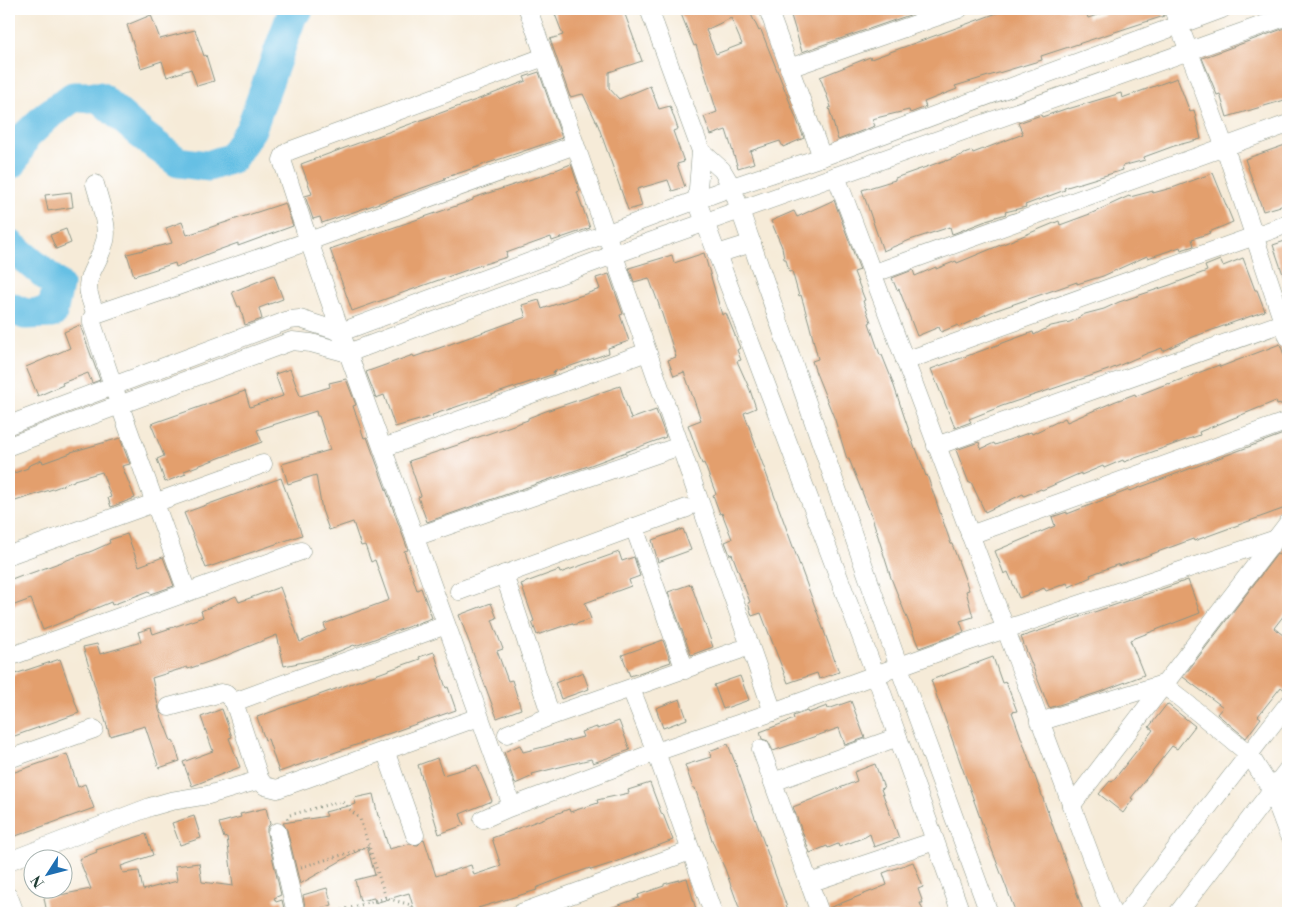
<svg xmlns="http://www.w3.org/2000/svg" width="1297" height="922" viewBox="0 0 1297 922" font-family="'Libre Bodoni',serif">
<rect width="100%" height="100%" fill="#fff"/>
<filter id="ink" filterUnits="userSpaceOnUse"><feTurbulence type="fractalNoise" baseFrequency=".02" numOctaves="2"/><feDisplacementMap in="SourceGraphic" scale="10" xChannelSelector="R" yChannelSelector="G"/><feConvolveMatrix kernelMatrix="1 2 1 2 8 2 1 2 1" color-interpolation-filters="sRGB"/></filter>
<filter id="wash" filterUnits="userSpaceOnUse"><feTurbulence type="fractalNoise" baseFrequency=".0096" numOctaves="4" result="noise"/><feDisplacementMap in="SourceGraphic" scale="20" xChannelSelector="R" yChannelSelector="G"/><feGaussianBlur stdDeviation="1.12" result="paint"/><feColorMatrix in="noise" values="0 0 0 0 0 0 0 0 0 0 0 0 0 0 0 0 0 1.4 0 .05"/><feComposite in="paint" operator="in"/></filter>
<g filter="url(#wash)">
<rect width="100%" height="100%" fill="#f6ebd8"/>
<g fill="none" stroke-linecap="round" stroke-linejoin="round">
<!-- river -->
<g stroke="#66c0e4" stroke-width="31">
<polyline points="9,164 12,163 25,137 47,116 73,97 99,97 141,134 178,162 208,166 232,158 251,129 293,12 298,9"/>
<polyline points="9,244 58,285 52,313 25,314 9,307"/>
</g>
</g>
<g id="blocks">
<!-- building -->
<g fill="#e39f6d" fill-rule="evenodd">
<polygon points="553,9 623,9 642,61 609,72 609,88 619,99 650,86 659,109 670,106 678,129 673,131 684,162 677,164 685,187 672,191 668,180 637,189 642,206 628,210 598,125 583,94 570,97 550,39 563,35"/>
<path d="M679,9H751L749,10L759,31L761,30L804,138L783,147L780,141L750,151L754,163L738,168L726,130L711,135L704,117L717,112L696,45L694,46ZM731,18L742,44L716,54L706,30Z"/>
<polygon points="789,9 924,9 924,10 802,52"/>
<polygon points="1008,9 1085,9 1088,18 1116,9 1163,9 1164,16 1041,56 1042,60 955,86 957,89 924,102 926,107 910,113 909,110 872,119 875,126 838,140 829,108 831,107 820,77 870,57 871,59"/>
<polygon points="151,15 160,39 195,30 204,56 206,55 214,81 197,86 191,69 167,77 162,61 141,68 127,25"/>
<polygon points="1288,27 1288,99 1227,117 1220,94 1217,95 1202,58"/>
<polygon points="539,72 562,138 465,171 444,178 445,180 322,223 320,217 313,219 305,196 312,194 301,164 487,96 526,81 524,77"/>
<polygon points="1177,78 1190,112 1194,110 1201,139 1174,146 1144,157 1145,160 1122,166 1123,170 1064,188 1065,190 1025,205 1026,207 1005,212 1006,214 986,220 986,221 955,233 952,234 950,227 910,240 883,251 862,190 895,180 895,178 946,160 946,161 972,151 973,153 1023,134 1018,123 1024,121 1041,115 1042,117 1068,108 1068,109 1121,93 1122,98"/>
<polygon points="1288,144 1288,204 1263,211 1245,159"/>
<polygon points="571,164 580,191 577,192 590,228 552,241 551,237 506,253 507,257 478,266 352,311 330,249 439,212 473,200 473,198 538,177"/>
<polygon points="1213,173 1233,222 1209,232 1210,233 1192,239 1194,246 1181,250 1180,247 1148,258 1147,256 1103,276 1077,284 1077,282 991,312 959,327 958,325 941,332 939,327 917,336 899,289 897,290 892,278 913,270 915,276 936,267 936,269 956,261 957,263 1059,221 1060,225 1090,214 1129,196 1130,197 1153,191 1153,193 1175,187"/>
<polygon points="71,192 73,207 48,211 45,195"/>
<polygon points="834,200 860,270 854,272 865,300 863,301 871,322 869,323 880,355 882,355 892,380 915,449 916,448 926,476 927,475 951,544 952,544 969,590 966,591 973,617 960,621 964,632 919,648 891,578 872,517 849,459 847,459 835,420 816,373 812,361 818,359 809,323 801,295 799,296 792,271 789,272 786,259 784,259 782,247 771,221 794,211 797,217"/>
<polygon points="285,203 293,226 238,246 238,243 210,253 176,267 175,263 134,276 127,254 172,243 166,228 182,222 187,235"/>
<polygon points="66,229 71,243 56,249 50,235"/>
<polygon points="1288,240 1288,283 1286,283 1273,245"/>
<polygon points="704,253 722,315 726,313 740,348 737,350 741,360 737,361 750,390 756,408 744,413 839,672 819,679 817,673 788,683 761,613 752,616 748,603 750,602 732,554 730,555 725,542 732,539 722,513 720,514 713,495 716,494 704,463 702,464 688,425 701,420 684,372 674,376 668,360 676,357 659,305 649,278 634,282 629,268 672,255 674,263"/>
<polygon points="1243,258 1255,290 1257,290 1265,311 1193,337 1163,351 1162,348 1148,353 1111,369 1002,406 969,419 971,422 955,428 931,369 1033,332 1034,335 1051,326 1070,322 1085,314 1104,309 1119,302 1170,285 1207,271 1205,266 1220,260 1223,266"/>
<polygon points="609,274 623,314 620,315 629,341 608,348 609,353 553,372 554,374 432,415 433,416 395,427 384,395 376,398 366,372 413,355 414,357 526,317 522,305 539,300 542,309 600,289 596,278"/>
<polygon points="274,275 283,299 259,308 262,319 245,325 240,306 238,307 232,292"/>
<polygon points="80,325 100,380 92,383 88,373 62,383 63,385 38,396 26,367 70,348 64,332"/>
<polygon points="1280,344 1288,366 1288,402 1277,405 1276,401 1199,432 1200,435 1124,462 1123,460 1104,468 1103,466 1081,475 1081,473 1042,490 1041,489 1024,496 1023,494 985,512 971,482 969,483 956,450 979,442 981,449 994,443 995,445 1031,432 1032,434 1065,418 1067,422 1116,401 1135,394 1136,396 1169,383 1169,384 1219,365 1220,367"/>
<polygon points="290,369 300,396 330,387 329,383 346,379 356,405 353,406 364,438 367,437 408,550 404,551 417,590 421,588 432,618 355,646 354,645 323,658 284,666 277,635 225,656 188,669 187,667 152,678 159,710 171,741 173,740 180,761 159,768 145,726 110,736 83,647 97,644 100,654 141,642 138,632 151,628 153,634 203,617 201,611 236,596 239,602 280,587 300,642 326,630 324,624 389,600 375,560 371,562 365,545 361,546 353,522 329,530 322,510 316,475 288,484 282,464 330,450 319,416 317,416 316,411 257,430 262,442 184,471 186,474 165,482 157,459 164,456 151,424 245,391 250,407 283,396 275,374"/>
<polygon points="620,386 631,419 656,410 666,437 588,466 427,522 418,497 421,496 409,461 470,441 470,440 528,420 528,418 546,411"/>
<polygon points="1286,433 1288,440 1288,507 1194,541 1193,539 1119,566 1119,564 1090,575 1091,577 1069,587 1067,583 1046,591 1044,588 1019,598 1008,572 1004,574 995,551 1055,526 1052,517 1067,512 1067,514 1129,490 1130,491"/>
<polygon points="120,438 130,464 122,466 135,498 111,507 108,498 111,497 102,472 74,480 74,481 53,489 9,503 9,475 28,468 28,466 42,460 43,463 71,453 71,452"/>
<polygon points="281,478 302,535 206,568 184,513"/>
<polygon points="683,529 691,550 658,562 652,540"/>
<polygon points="127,534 139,566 163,557 174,586 151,594 149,591 112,605 111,602 43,630 31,599 9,607 9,580 22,575 23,576 92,551 110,543 109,540"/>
<polygon points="1288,543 1288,610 1274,628 1288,639 1288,693 1281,687 1258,716 1261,718 1246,738 1217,714 1223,707 1183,677 1277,554 1279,555"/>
<polygon points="619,552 622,561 634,557 640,576 629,580 631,586 585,603 591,619 573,625 572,623 537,635 532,622 534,621 521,584 559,570 560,573"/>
<polygon points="1188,580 1200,613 1130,640 1144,675 1097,693 1049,708 1021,637"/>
<polygon points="691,584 713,647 691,655 668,592"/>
<polygon points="491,603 497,618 492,620 503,649 497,651 508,681 512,680 521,709 497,718 459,615"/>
<polygon points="663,640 671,662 630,676 622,655"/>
<polygon points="434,652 446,688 448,687 456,710 279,772 268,739 265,740 257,717 420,659 419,657"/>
<polygon points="993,657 1002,683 1006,682 1017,711 1012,712 1084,913 1016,913 983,826 931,680"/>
<polygon points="60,659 79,713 9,738 9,676"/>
<polygon points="583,672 589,689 561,699 555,683"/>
<polygon points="740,676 749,700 723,709 714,685"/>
<polygon points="680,699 687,719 663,728 656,708"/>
<polygon points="851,701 865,738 845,745 839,728 773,751 768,741 762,739 760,732 794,719 793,716 807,711 808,713 827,706 828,709"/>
<polygon points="1167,704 1195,726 1177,749 1172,746 1131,798 1133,799 1123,813 1099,794 1110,781 1112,782 1153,730 1149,727"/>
<polygon points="222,709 232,737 229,738 240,767 192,786 183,762 213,751 201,717"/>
<polygon points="619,721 630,750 593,763 591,759 532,774 533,776 515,784 504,752 520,745 523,752 583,737 581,732 597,727 597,729"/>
<polygon points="728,744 736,765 789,913 741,913 725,869 713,843 695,788 693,788 685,765 711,757 709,751"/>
<polygon points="67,754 78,787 85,784 94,808 13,837 9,825 9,774"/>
<polygon points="437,758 443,775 477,765 492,801 460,814 464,825 439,834 418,765"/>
<polygon points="875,764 884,788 881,789 899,838 874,847 870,834 865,837 839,847 838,844 828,848 827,846 810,853 793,807 857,781 854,772"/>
<polygon points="650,783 662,815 663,814 673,840 616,862 591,870 590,868 564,877 536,888 537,890 478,908 480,913 415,913 409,893 375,903 374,898 360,901 355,880 375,875 367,846 300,884 287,830 283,823 327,816 325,812 356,804 354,798 373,794 378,816 379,816 389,849 409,844 418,845 424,839 436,876 471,865 474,875 501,866 492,838 569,809 570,812 598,803 597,800 629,793 628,790"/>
<polygon points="266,808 270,824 267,828 267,834 281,895 274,898 276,902 282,900 285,913 47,913 44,898 91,889 79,859 97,852 96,850 146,834 153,855 121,866 123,873 139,871 143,890 177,881 175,866 199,863 202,882 233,886 227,837 224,838 219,823 241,817 240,814"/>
<polygon points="194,816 201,838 180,845 172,823"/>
<polygon points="913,862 923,887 918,889 923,903 920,903 924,913 830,913 829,908 887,885 883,873"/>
<polygon points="687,878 697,913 602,913 602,911 639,898 638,895 664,886 664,884"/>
<polygon points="327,888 332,905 306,913 303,895"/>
</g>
</g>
</g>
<g filter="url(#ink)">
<use href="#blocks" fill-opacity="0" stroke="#8a9486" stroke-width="1"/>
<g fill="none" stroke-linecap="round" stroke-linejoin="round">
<!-- minor casing -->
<g stroke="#8a9486" stroke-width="19">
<g id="minor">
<polyline points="528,9 773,712"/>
<polyline points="649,9 701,151 697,201 876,676 961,913"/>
<polyline points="768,9 822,157"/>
<polyline points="1173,9 1225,148 1288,337"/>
<polyline points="789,68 959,9"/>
<polyline points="701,151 722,170 732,187 899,667 989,913"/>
<polyline points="836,176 1112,913"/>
<path d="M95,184C99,199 109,227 105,241C95,276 78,274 96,314"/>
<polyline points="717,254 752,243"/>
<polyline points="872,274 1288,124"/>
<polyline points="905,361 1288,224"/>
<polyline points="9,425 289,320 300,319 341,332 732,187 822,157 1222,9"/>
<polyline points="9,446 292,341 311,343 348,353 613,255 1288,16"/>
<polyline points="936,446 1288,321"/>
<polyline points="383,448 647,352"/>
<polyline points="634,527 685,670"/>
<polyline points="970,535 1288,421"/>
<polyline points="415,537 680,446"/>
<polyline points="9,555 263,464"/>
<polyline points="504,574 551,716"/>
<polyline points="459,591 687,508"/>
<polyline points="187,592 120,406 92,323 92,318 96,314 309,241 575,145"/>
<polyline points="9,657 301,551"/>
<polyline points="631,689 656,752 713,913"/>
<polyline points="234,702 260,780 265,786 277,789 479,717"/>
<polyline points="169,707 221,693 226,694 234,702 446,625"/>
<polyline points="1039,722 1163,684 1249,754 1272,791 1288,834"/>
<polyline points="507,734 551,716 739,650"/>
<polyline points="761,749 820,913"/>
<polyline points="385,750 415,835"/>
<polyline points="9,759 94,729"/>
<polyline points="773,782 898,737"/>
<polyline points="512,806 348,353 302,221 282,160 284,155 289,151 544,57"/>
<polyline points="1071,806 1288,523"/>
<polyline points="483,819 508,808 656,752 773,712 958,645 1276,539"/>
<polyline points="277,832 296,913"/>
<polyline points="9,861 150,807 171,801 208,795 260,780"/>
<polyline points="809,883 935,841"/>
<polyline points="9,897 15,913"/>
<polyline points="521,913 690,851"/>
<polyline points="1126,913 1288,704"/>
<polyline points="1178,913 1288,769"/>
</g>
</g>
<!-- path -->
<g stroke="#8a9486" stroke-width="3" stroke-dasharray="1 4" stroke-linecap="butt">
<polyline points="287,819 290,815 341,801 360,819 386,898 411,905 413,913"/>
<polyline points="301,867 369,847"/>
<polyline points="332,913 386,898"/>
</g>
<!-- minor -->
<use href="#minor" stroke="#fff" stroke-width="18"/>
</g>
</g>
<!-- margin -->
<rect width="1297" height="922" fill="none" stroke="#fff" stroke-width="30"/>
<!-- north arrow -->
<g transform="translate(48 874) rotate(234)"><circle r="24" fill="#ffffff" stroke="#a5b1ae"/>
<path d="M0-4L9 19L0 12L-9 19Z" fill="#1f6fb2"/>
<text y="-8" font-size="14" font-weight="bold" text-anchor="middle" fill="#1f3d34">N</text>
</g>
</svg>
